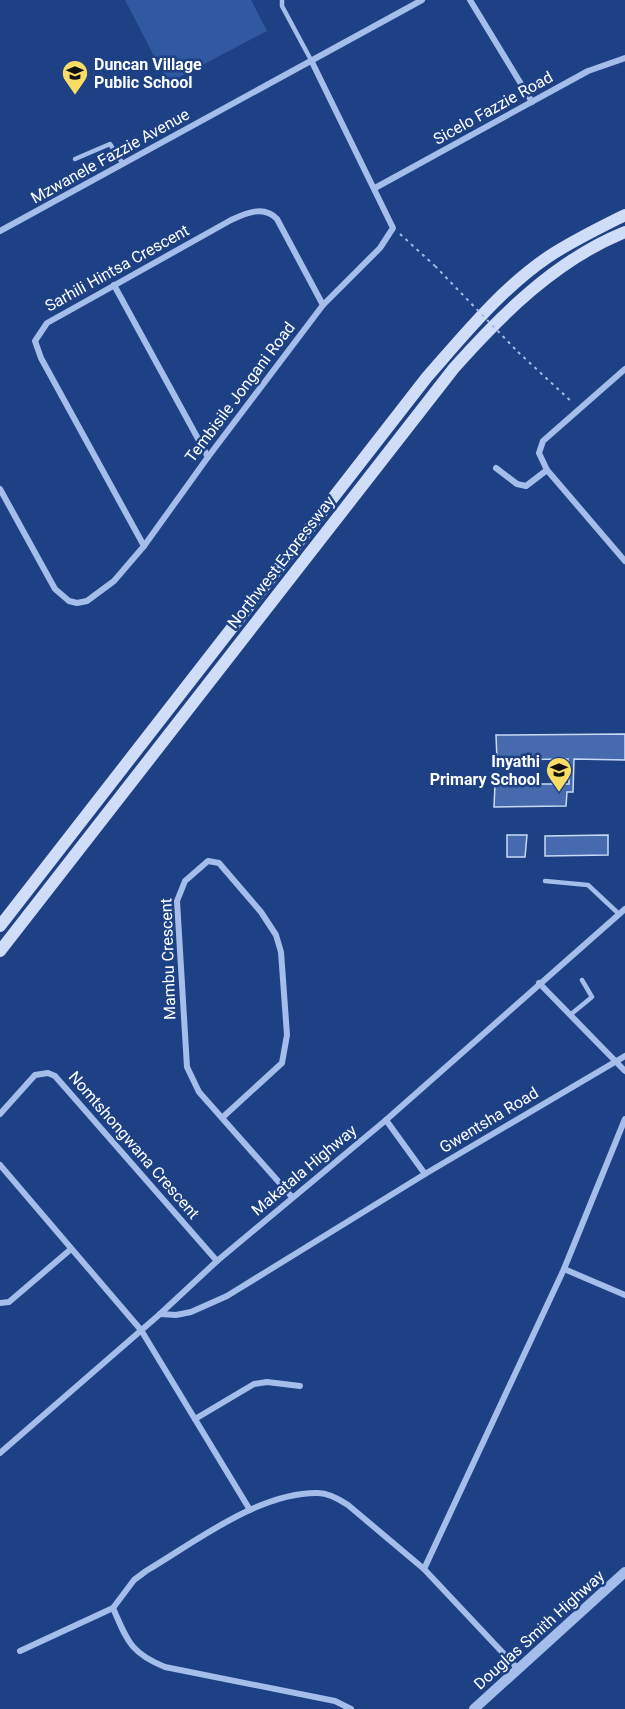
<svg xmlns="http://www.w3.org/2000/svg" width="625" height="1709" viewBox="0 0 625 1709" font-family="Roboto,sans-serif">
<rect width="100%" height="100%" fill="#1d4184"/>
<!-- grass -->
<polygon fill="#3159a2" points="125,0 251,0 267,31 168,83"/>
<!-- building -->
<g fill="#466aad" stroke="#c9daf7" stroke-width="1.5">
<polygon points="625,734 625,760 574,759 573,792 567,792 566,806 494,807 495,784 569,784 568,759 497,760 496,735"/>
<polygon points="507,835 527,835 525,857 507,857"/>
<polygon points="608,835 608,855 545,856 545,836"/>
</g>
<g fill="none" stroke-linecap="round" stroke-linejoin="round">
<!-- path -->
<g stroke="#a4bdea" stroke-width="2" stroke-dasharray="3 4.5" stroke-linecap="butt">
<polyline points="400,234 435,266"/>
<polyline points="518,352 572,402"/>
</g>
<!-- service -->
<g stroke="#a4bdea" stroke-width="4.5">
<polyline points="282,0 282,6 311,60"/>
<polyline points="75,159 110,144 123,164"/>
<polyline points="545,881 588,885 619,914"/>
<polyline points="570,1015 592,997 582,980"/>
</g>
<!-- minor -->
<g stroke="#a4bdea" stroke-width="6">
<polyline points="470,0 532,102"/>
<polyline points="375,188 588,71 625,58"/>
<polyline points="0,231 422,0"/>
<polyline points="114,285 208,457"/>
<polyline points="625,369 543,441 539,453 547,470 625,561"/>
<polyline points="496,468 517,484 526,486 547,470"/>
<polyline points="0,489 55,589 69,601 77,603 87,601 114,581 144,546 208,457 323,305 380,248 393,228 311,60"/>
<path d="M144,546L41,358L35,341L47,323L65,313L231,220C246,213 264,205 277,219L323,305"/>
<polyline points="539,983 625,1071"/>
<polyline points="0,1114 35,1075 48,1073 55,1076 217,1261"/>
<polyline points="223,1117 282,1063 287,1035 281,952 276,935 261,912 219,863 208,861 185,881 177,901 187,1067 199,1092 292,1197"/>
<polyline points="386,1120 425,1174 625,1056"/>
<polyline points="0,1165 141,1330 250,1510"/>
<polyline points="564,1269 625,1295"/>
<polyline points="0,1303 9,1302 71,1249"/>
<polyline points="160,1314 176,1315 191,1312 227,1296 425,1174"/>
<polyline points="195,1419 254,1384 267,1382 300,1386"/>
<polyline points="0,1453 160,1314 217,1261 386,1120 625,909"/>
<polyline points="424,1569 564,1269 625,1119"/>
<path d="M113,1608C127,1640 130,1653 165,1667L335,1701L351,1709"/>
<path d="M20,1651L113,1608L134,1580L146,1571C195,1542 259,1492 318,1493C329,1493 339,1499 348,1505L424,1569L518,1669"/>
</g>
<!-- tertiary -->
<polyline stroke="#a4bdea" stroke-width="10" points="474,1709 625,1572"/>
<!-- secondary -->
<g stroke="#d0ddf8" stroke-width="12">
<path d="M0,926L427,377C464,335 501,289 548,257C572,241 599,228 625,215"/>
<path d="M0,951L454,368C502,314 556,260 625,232"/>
</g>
<!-- path-bridge -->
<polyline stroke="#a4bdea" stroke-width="2" stroke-dasharray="3 4.5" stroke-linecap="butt" points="435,266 518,352"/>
</g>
<!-- icons -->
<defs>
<g id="school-pin" transform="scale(1.35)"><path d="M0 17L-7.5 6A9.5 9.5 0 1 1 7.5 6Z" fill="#f9dc63" stroke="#1d4184"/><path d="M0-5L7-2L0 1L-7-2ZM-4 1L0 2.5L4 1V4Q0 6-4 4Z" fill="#111"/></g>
</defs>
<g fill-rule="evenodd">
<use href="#school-pin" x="75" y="73"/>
<use href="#school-pin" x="559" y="770"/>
</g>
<g text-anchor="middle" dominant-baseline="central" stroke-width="5" stroke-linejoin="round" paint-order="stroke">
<!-- poi labels -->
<g font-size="16" font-weight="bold" fill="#fff" stroke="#1d4184" text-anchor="start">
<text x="94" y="64">Duncan Village<tspan x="94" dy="18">Public School</tspan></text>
<text x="540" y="761" text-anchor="end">Inyathi<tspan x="540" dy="18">Primary School</tspan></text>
</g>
<!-- street labels -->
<g font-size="16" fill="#fff" stroke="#1d4184">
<text transform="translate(493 108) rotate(-29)">Sicelo Fazzie Road</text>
<text transform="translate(110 156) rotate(-29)">Mzwanele Fazzie Avenue</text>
<text transform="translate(117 268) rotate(-29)">Sarhili Hintsa Crescent</text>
<text transform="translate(240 392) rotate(-53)">Tembisile Jongani Road</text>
<text transform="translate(281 562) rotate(-52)">Northwest Expressway</text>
<text transform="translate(168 959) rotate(-92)">Mambu Crescent</text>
<text transform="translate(489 1120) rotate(-31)">Gwentsha Road</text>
<text transform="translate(134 1145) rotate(49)">Nomtshongwana Crescent</text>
<text transform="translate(304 1170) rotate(-40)">Makatala Highway</text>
<text transform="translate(539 1630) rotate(-42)">Douglas Smith Highway</text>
</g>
</g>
</svg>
